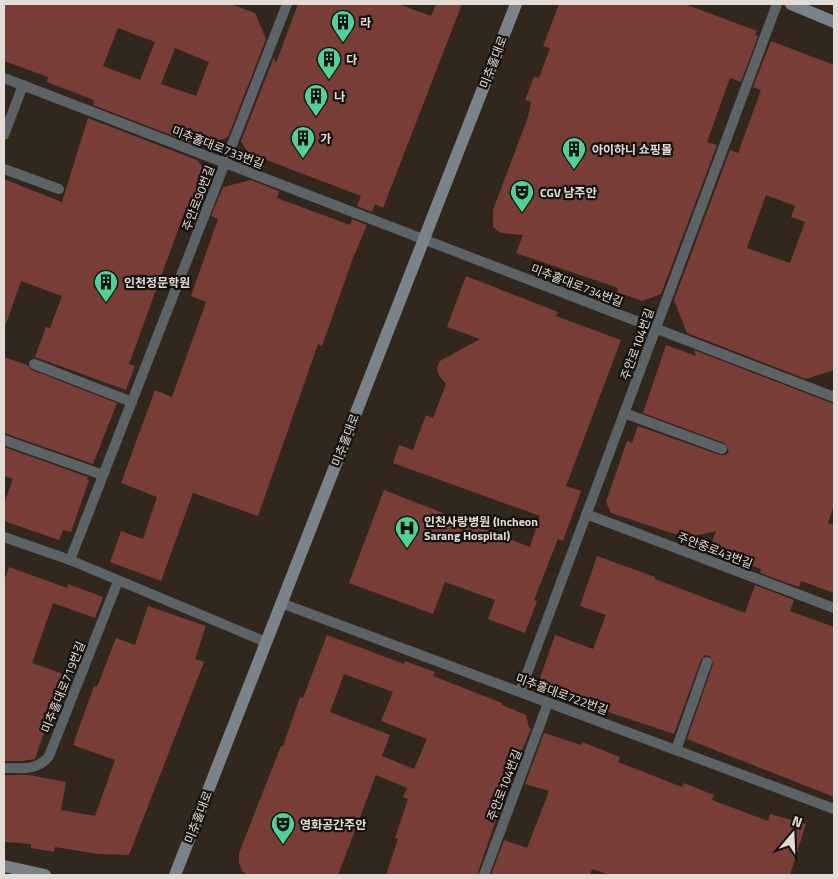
<svg xmlns="http://www.w3.org/2000/svg" width="838" height="879" viewBox="0 0 838 879" font-family="'Titillium Web','Noto Sans KR',sans-serif">
<rect width="100%" height="100%" fill="#31271d"/>
<!-- building -->
<g fill="#793d37" fill-rule="evenodd">
<path d="M4,4H230L255,13L266,39L228,137L202,147L93,105L94,100L47,82L48,77L4,61ZM118,28L155,42L140,80L103,66ZM175,48L209,62L196,96L161,84Z"/>
<polygon points="298,4 398,4 431,16 436,4 462,4 383,208 375,204 372,212 357,206 361,196 248,153 241,141 274,57 276,63"/>
<polygon points="559,4 685,4 757,31 755,35 758,36 741,82 730,78 707,142 717,145 661,294 642,301 617,292 618,288 516,253 523,235 501,233 493,227 493,210 528,117 531,102 525,100 534,77 539,78 550,48 543,46"/>
<path d="M771,41L834,65V370L806,379L687,333L674,300L730,150L738,153L761,90L753,87ZM766,195L795,206L791,217L805,222L790,263L747,248Z"/>
<polygon points="88,118 197,160 207,172 200,192 207,191 198,212 186,208 129,364 135,366 126,390 35,357 46,327 50,328 62,296 21,281 6,324 4,324 4,179 62,202"/>
<polygon points="251,180 279,191 277,198 350,225 352,219 367,225 353,258 322,346 318,344 258,516 193,493 161,581 110,562 121,531 143,539 157,497 121,483 155,390 172,397 206,302 191,296 218,219 211,216 223,187"/>
<polygon points="466,276 558,312 556,316 621,340 566,486 581,491 563,541 558,539 534,600 537,601 525,633 488,619 495,600 445,582 433,614 349,583 384,490 530,547 540,516 393,463 399,445 413,450 426,415 433,418 446,384 438,374 437,368 440,361 480,339 447,327"/>
<polygon points="666,345 696,356 694,350 834,404 834,506 828,523 834,525 834,593 801,581 799,587 760,573 761,569 709,550 716,531 687,538 611,513 606,502 627,441 632,443 638,426 720,455 726,455 729,451 724,443 643,413"/>
<polygon points="4,357 27,365 32,370 117,403 93,464 4,433"/>
<polygon points="4,447 88,477 87,479 89,480 71,532 63,530 59,540 4,521 4,504 13,479 4,476"/>
<polygon points="597,556 655,577 655,579 745,613 755,585 794,600 790,611 834,627 834,797 687,739 713,664 710,656 705,655 701,660 674,734 546,691 540,678 555,635 593,649 606,615 580,606"/>
<polygon points="9,567 67,588 68,584 103,597 95,618 53,603 32,663 66,675 60,692 58,691 35,759 22,761 4,761 4,581"/>
<polygon points="148,606 206,626 195,659 204,662 129,855 98,854 55,847 54,852 31,848 31,844 4,842 4,775 29,775 66,782 61,810 95,816 115,760 73,745 94,686 97,687 116,638 135,645"/>
<path d="M327,635L404,664L405,661L435,672L433,676L502,703V705L526,715L529,728L531,729L510,779L477,875H386L398,839L395,838L408,799L403,797L407,788L376,775L338,875H248L242,871L239,863V853L281,746H283L300,697L303,698ZM344,674L393,692L381,721L427,739L414,769L382,756L390,735L330,712Z"/>
<polygon points="544,733 581,745 582,742 620,757 618,762 682,787 684,783 714,795 712,800 768,821 770,814 806,824 790,875 610,875 592,869 590,875 491,875 504,840 527,848 549,791 525,784"/>
</g>
<g fill="none" stroke-linecap="round" stroke-linejoin="round">
<!-- lane -->
<g stroke="#5c6367" stroke-width="10">
<polyline points="4,78 834,397"/>
<polyline points="4,135 23,85"/>
<polyline points="4,169 59,189"/>
<polyline points="34,364 132,402"/>
<polyline points="624,413 722,449"/>
<polyline points="4,440 103,475"/>
<polyline points="586,514 834,608"/>
<polyline points="4,537 70,560 266,642"/>
<polyline points="70,560 287,4"/>
<polyline points="281,603 834,809"/>
<polyline points="520,692 777,4"/>
<polyline points="676,750 707,662"/>
<path d="M4,768C21,768 38,771 49,756L118,581"/>
<polyline points="484,875 548,703"/>
</g>
<!-- secondary -->
<g stroke="#798389" stroke-width="12">
<polyline points="791,4 834,22"/>
<polyline points="4,866 45,875"/>
<polyline points="175,875 516,4"/>
</g>
</g>
<!-- icons -->
<defs>
<g id="building-pin" transform="scale(1.25)"><path d="M0 17L-7.5 6A9.5 9.5 0 1 1 7.5 6Z" fill="#4dd39a" stroke="#15110d"/><path d="M-4-6H4V6H1V3H-1V6H-4ZM-2.5-4.3h1.7v1.8h-1.7ZM.8-4.3h1.7v1.8H.8ZM-2.5-1h1.7V.8h-1.7ZM.8-1h1.7V.8H.8Z" fill="#111"/></g>
<g id="theatre-pin" transform="scale(1.25)"><path d="M0 17L-7.5 6A9.5 9.5 0 1 1 7.5 6Z" fill="#4dd39a" stroke="#15110d"/><path d="M-5-5.5Q0-4 5-5.5V0Q5 5 0 6Q-5 5-5 0ZM-3.3-2.5H-1v1.5H-3.3ZM1-2.5H3.3v1.5H1ZM-2.8 1Q0 5.5 2.8 1Z" fill="#111"/></g>
<g id="hospital-pin" transform="scale(1.25)"><path d="M0 17L-7.5 6A9.5 9.5 0 1 1 7.5 6Z" fill="#4dd39a" stroke="#15110d"/><path d="M-5-5h3v3.5h4V-5h3V5h-3V1.5h-4V5h-3Z" fill="#111"/></g>
</defs>
<g fill-rule="evenodd">
<use href="#building-pin" x="343" y="22"/>
<use href="#building-pin" x="329" y="59"/>
<use href="#building-pin" x="316" y="96"/>
<use href="#building-pin" x="303" y="138"/>
<use href="#building-pin" x="574" y="149"/>
<use href="#theatre-pin" x="522" y="192"/>
<use href="#building-pin" x="106" y="282"/>
<use href="#hospital-pin" x="407" y="528"/>
<use href="#theatre-pin" x="283" y="824"/>
</g>
<g text-anchor="middle" dominant-baseline="central" stroke-width="4.5" stroke-linejoin="round" paint-order="stroke">
<!-- poi labels -->
<g font-size="12" font-weight="bold" fill="#e3dcd6" stroke="#15110d" text-anchor="start">
<text x="360" y="22">라</text>
<text x="346" y="59">다</text>
<text x="334" y="96">나</text>
<text x="320" y="138">가</text>
<text x="592" y="149">아이하니 쇼핑몰</text>
<text x="540" y="192">CGV 남주안</text>
<text x="124" y="282">인천정문학원</text>
<text x="424" y="521">인천사랑병원 (Incheon<tspan x="424" dy="14">Sarang Hospital)</tspan></text>
<text x="300" y="824">영화공간주안</text>
</g>
<!-- street labels -->
<g font-size="12" fill="#e3dcd6" stroke="#15110d">
<text transform="translate(493 62) rotate(-69)">미추홀대로</text>
<text transform="translate(218 147) rotate(21)">미추홀대로733번길</text>
<text transform="translate(198 198) rotate(-69)">주안로90번길</text>
<text transform="translate(577 285) rotate(21)">미추홀대로734번길</text>
<text transform="translate(637 344) rotate(-70)">주안로104번길</text>
<text transform="translate(345 440) rotate(-69)">미추홀대로</text>
<text transform="translate(715 550) rotate(21)">주안중로43번길</text>
<text transform="translate(63 687) rotate(-68)">미추홀대로719번길</text>
<text transform="translate(562 694) rotate(20)">미추홀대로722번길</text>
<text transform="translate(504 785) rotate(-69)">주안로104번길</text>
<text transform="translate(198 817) rotate(-69)">미추홀대로</text>
</g>
</g>
<!-- border -->
<rect width="838" height="879" fill="none" stroke="#e3dcd6" stroke-width="10"/>
<!-- north arrow -->
<g transform="translate(793 834) rotate(19)" stroke="#15110d" stroke-width="4" paint-order="stroke">
<path d="M0-4L9 19L0 12L-9 19Z" fill="#e3dcd6"/>
<text y="-8" font-size="14" font-weight="bold" text-anchor="middle" fill="#e3dcd6">N</text>
</g>
</svg>
